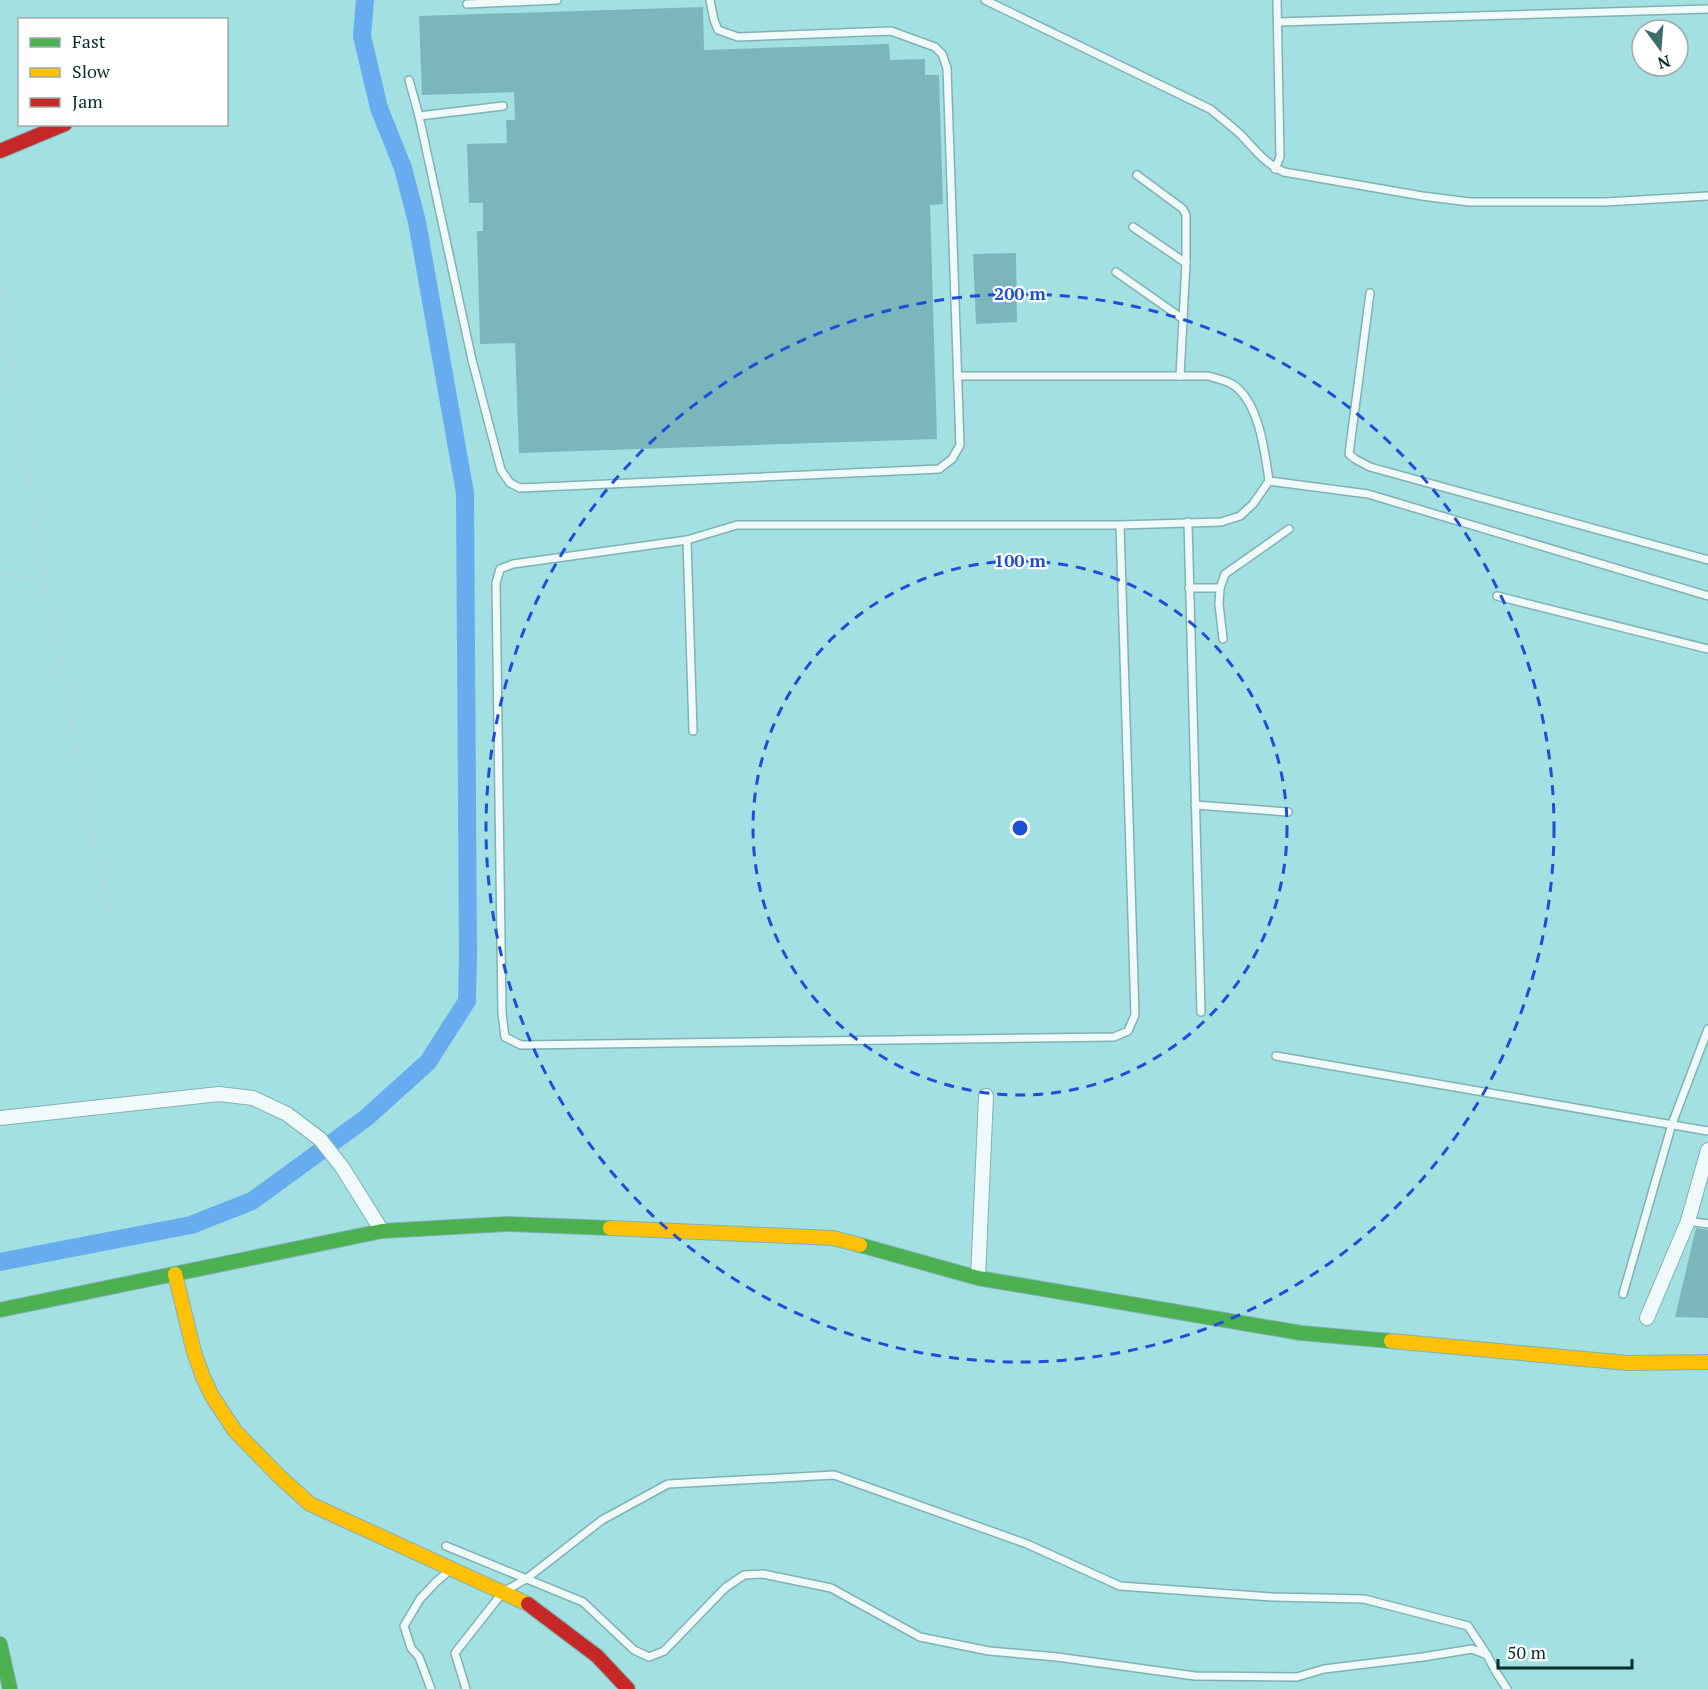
<svg xmlns="http://www.w3.org/2000/svg" width="1708" height="1689" viewBox="0 0 1708 1689" font-family="'PT Serif',serif">
<rect width="100%" height="100%" fill="#a3e0e1"/>
<g fill="none" stroke-linecap="round" stroke-linejoin="round">
<!-- canal -->
<polyline stroke="#66acef" stroke-width="18" points="0,1262 191,1225 252,1201 366,1118 428,1062 467,1001 468,955 465,493 417,222 403,168 379,108 362,36 365,0"/>
</g>
<!-- building -->
<g fill="#7bb6bd">
<polygon points="703,7 704,50 889,44 890,60 925,59 925,75 939,75 943,204 930,205 937,439 519,453 515,343 480,344 477,231 483,231 483,203 469,203 467,144 507,143 506,120 515,120 514,92 422,95 419,16"/>
<polygon points="1016,253 1017,322 976,324 973,254"/>
<polygon points="1696,1228 1708,1230 1708,1318 1675,1317"/>
</g>
<g fill="none" stroke-linecap="round" stroke-linejoin="round">
<!-- lane casing -->
<g stroke="#80b2b3" stroke-width="10">
<g id="lane">
<path d="M985,0L1210,109C1220,117 1230,125 1240,134C1254,148 1265,164 1284,172L1422,196L1469,202H1605L1708,196"/>
<polyline points="467,4 557,0"/>
<polyline points="1278,22 1708,9"/>
<polyline points="409,80 419,116 472,360 501,470 510,483 520,488 939,469 952,459 960,445 947,68 942,54 935,47 891,31 738,37 718,30 714,20 710,0"/>
<polyline points="419,116 503,106"/>
<polyline points="1275,169 1280,157 1277,0"/>
<polyline points="1137,175 1183,209 1186,215 1186,263 1180,376"/>
<polyline points="1133,227 1186,263"/>
<polyline points="1116,272 1183,319"/>
<polyline points="1370,293 1349,454 1355,459 1370,467 1708,560"/>
<path d="M957,376H1208C1215,378 1224,380 1230,383C1259,398 1265,453 1269,481L1368,494L1708,596"/>
<polyline points="1188,522 1201,1012"/>
<polyline points="1120,525 1135,1015 1128,1031 1114,1037 521,1045 505,1037 502,1013 496,583 500,569 513,564 687,540 737,525 1120,525 1221,522 1240,516 1253,504 1269,481"/>
<polyline points="687,540 693,731"/>
<polyline points="1189,588 1220,588"/>
<polyline points="1497,596 1708,649"/>
<polyline points="1223,639 1219,604 1220,588 1225,574 1289,529"/>
<polyline points="1195,805 1288,812"/>
<polyline points="1276,1056 1708,1131"/>
<polyline points="1688,1221 1708,1224"/>
<polyline points="1623,1294 1672,1124 1708,1029"/>
<polyline points="446,1546 583,1602 634,1650 649,1657 664,1651 725,1588 744,1575 763,1574 831,1588 920,1637 989,1651 1057,1657 1195,1676 1297,1677 1324,1669 1423,1657 1472,1649 1487,1655 1496,1672 1507,1689"/>
<polyline points="431,1689 419,1657 411,1648 404,1626 420,1599 436,1582 450,1570"/>
<polyline points="466,1689 455,1653 503,1592 526,1579 602,1520 668,1484 834,1475 1027,1544 1120,1586 1273,1597 1364,1599 1468,1626 1487,1655"/>
</g>
</g>
<!-- street casing -->
<g stroke="#80b2b3" stroke-width="16">
<g id="street">
<polyline points="0,1118 219,1094 253,1098 287,1114 320,1139 342,1167 382,1231"/>
<polyline points="978,1278 986,1096"/>
<polyline points="1647,1318 1688,1221 1708,1150"/>
</g>
</g>
<!-- fast casing -->
<g stroke="#80b2b3" stroke-width="16">
<g id="fast">
<polyline points="860,1245 978,1278 1301,1333 1391,1341"/>
<polyline points="0,1310 382,1231 507,1224 610,1228"/>
<polyline points="0,1644 10,1689"/>
</g>
</g>
<!-- slow casing -->
<g stroke="#80b2b3" stroke-width="16">
<g id="slow">
<polyline points="610,1228 833,1238 860,1245"/>
<polyline points="175,1274 194,1352 203,1377 212,1396 235,1431 279,1476 310,1504 528,1604"/>
<polyline points="1391,1341 1628,1363 1708,1362"/>
</g>
</g>
<!-- jam casing -->
<g stroke="#80b2b3" stroke-width="16">
<g id="jam">
<polyline points="0,151 65,124"/>
<polyline points="528,1604 597,1656 628,1689"/>
</g>
</g>
<!-- path -->
<g stroke="#c3d7d7" stroke-width="3" stroke-dasharray="1.5 4.5" stroke-linecap="butt">
<polyline points="0,283 45,582 94,842 107,905 112,918"/>
<polyline points="0,574 45,582"/>
</g>
<!-- lane -->
<use href="#lane" stroke="#f1fafa" stroke-width="7"/>
<!-- street -->
<use href="#street" stroke="#f1fafa" stroke-width="14"/>
<!-- fast -->
<use href="#fast" stroke="#4caf50" stroke-width="14"/>
<!-- slow -->
<use href="#slow" stroke="#ffc107" stroke-width="14"/>
<!-- jam -->
<use href="#jam" stroke="#c62828" stroke-width="14"/>
</g>
<!-- distance rings -->
<g fill="none" stroke="#1d4ed8" stroke-width="3" stroke-dasharray="10 8">
<circle cx="1020" cy="828" r="267"/>
<circle cx="1020" cy="828" r="534"/>
</g>
<circle cx="1020" cy="828" r="9" fill="#1d4ed8" stroke="#fff" stroke-width="3"/>
<g font-size="18" text-anchor="middle" font-weight="bold" fill="#1d4ed8" stroke="#fff" stroke-width="4.5" stroke-linejoin="round" paint-order="stroke">
<text x="1020" y="300">200 m</text>
<text x="1020" y="567">100 m</text>
</g>
<!-- legend -->
<rect x="18" y="18" width="210" height="108" fill="#ffffff" stroke="#9cabab" stroke-width="1.5"/>
<rect x="30" y="38" width="30" height="9" fill="#4caf50" stroke="#9cabab" stroke-width="1.5"/>
<text x="72" y="48" font-size="18" fill="#072d2d">Fast</text>
<rect x="30" y="68" width="30" height="9" fill="#ffc107" stroke="#9cabab" stroke-width="1.5"/>
<text x="72" y="78" font-size="18" fill="#072d2d">Slow</text>
<rect x="30" y="98" width="30" height="9" fill="#c62828" stroke="#9cabab" stroke-width="1.5"/>
<text x="72" y="108" font-size="18" fill="#072d2d">Jam</text>
<!-- north arrow -->
<g transform="translate(1660 48) rotate(164)"><circle r="28" fill="#ffffff" stroke="#9cabab" stroke-width="1.5"/>
<path d="M0-4.5L10 22L0 15L-10 22Z" fill="#3e6c6c"/>
<text y="-9" font-size="16" font-weight="bold" text-anchor="middle" fill="#072d2d">N</text>
</g>
<!-- scale -->
<path d="M1498 1659v9h134v-9" fill="none" stroke="#072d2d" stroke-width="3"/>
<text x="1507" y="1659" font-size="18" fill="#072d2d" stroke="#ffffff" stroke-width="4.5" paint-order="stroke">50 m</text>
</svg>
